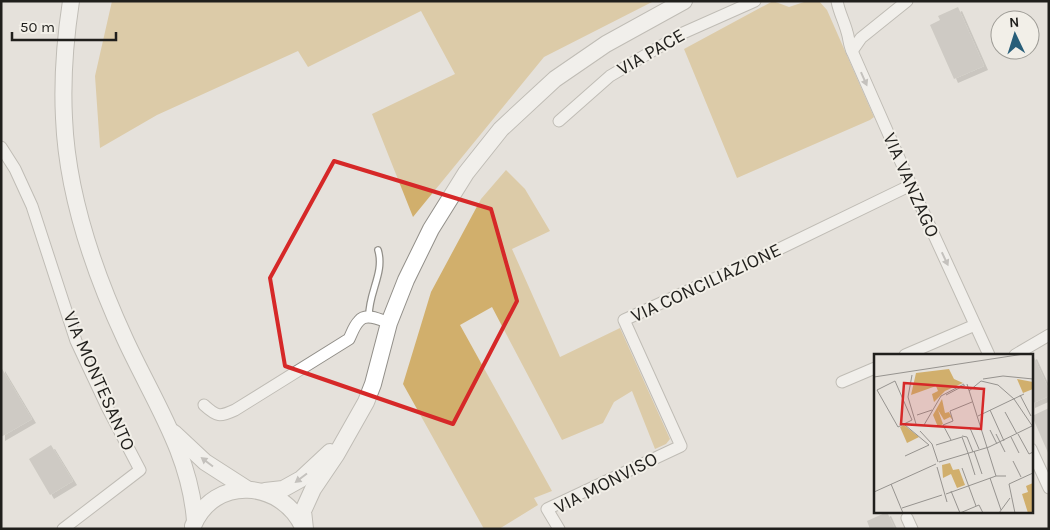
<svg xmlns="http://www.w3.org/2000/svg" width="1050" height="530" viewBox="0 0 1050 530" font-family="Karla,sans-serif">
<defs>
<filter id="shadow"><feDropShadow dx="4" dy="4" stdDeviation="0" flood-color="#0004"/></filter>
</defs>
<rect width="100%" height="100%" fill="#e5e1db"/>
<!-- green -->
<g fill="#d1af6c">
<polygon points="112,1 654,1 544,57 413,217 372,114 455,74 421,11 308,67 298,51 157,115 100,148 95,76"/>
<polygon points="773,1 789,7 807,1 819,1 827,10 874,117 870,120 737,178 684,49"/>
<polygon points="506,170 525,189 550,231 512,249 560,357 620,328 670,439 666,444 655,449 632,391 614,402 603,423 562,440 492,307 460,325 552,491 534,498 538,505 499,529 484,529 403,384 431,292 481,199"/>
</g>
<!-- building -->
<g fill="#b1aea8" filter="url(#shadow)">
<polygon points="958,7 984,66 954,79 930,25 940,20 938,16"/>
<polygon points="1033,355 1049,390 1049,396 1031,404 1031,356"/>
<polygon points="1,367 32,419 1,437"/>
<polygon points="1049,408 1049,455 1032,416"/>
<polygon points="51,445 73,481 50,495 29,459"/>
<polygon points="887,512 895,529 870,529 867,521"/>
</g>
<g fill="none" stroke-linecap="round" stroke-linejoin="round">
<!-- lane casing -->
<g stroke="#928f89" stroke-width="8">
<path id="lane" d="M369,317C368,293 385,273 378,250"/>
</g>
<!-- street casing -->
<g stroke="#928f89" stroke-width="13">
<g id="street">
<path d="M837,1C839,12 844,21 847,32C849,38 849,45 852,51L911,185L989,355"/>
<polyline points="852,51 861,38 907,1"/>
<polyline points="559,121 610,76 683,33 755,1"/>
<polyline points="1,147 15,169 32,206 76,341 107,407 140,470 63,529"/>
<polyline points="905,355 975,325"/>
<polyline points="1015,355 1049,335"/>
<polyline points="842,382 875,368"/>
<path d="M204,405C217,417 220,417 235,410L349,339C352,333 354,326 359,321C366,312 381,320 389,323"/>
<polyline points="1031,449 1049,488"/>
<polyline points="907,518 912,529"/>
<polyline points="559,529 547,509 681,446 624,320 779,249 911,185"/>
</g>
</g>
<!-- secondary casing -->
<g stroke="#928f89" stroke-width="18">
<g id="secondary">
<path d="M71,1C65,40 62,79 64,118C67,192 94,272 125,339C153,400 190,453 195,521"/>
<polyline points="174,433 205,462 247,489"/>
<polyline points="265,491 283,489 301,479 330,452"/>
<path d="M193,526C214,475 281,480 303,527"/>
<polyline points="305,529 303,511 313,489 336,455 366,402 373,384 389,323 406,280 431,229 466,173 501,129 555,79 606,44 684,1"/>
</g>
</g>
<!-- lane -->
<use href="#lane" stroke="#fff" stroke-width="5.5"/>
<!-- street -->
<use href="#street" stroke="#fff" stroke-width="11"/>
<!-- secondary -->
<use href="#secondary" stroke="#fff" stroke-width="16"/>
</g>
<!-- one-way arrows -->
<defs><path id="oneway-solid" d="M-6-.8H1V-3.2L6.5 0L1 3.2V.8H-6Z" transform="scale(1.25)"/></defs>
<g fill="#9b9a99">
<use href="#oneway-solid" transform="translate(864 79) rotate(66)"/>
<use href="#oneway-solid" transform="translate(945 259) rotate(65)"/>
<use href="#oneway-solid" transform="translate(207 462) rotate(-143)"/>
<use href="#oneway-solid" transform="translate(301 478) rotate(143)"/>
</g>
<!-- marked area -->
<path d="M0 0H1050V530H0ZM334,161L491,209L517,301L453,424L285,366L270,278Z" fill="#e5e1db" fill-opacity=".55" fill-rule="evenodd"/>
<path fill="none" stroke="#d62828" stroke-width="4" stroke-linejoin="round" d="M334,161L491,209L517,301L453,424L285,366L270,278Z"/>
<g text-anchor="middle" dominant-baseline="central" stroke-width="4" stroke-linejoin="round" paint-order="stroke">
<!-- street labels -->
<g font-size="19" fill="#201f1c" stroke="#f2efe8">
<text transform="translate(651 52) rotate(-30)">VIA PACE</text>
<text transform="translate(911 185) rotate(66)">VIA VANZAGO</text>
<text transform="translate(706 283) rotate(-25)">VIA CONCILIAZIONE</text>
<text transform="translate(99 381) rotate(66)">VIA MONTESANTO</text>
<text transform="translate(606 483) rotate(-27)">VIA MONVISO</text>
</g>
</g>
<!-- overview -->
<g transform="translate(874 354)">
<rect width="159" height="159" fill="#e5e1db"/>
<path d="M75,15L80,25L89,29L71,37L60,48L58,40L64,37L62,32L37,41L42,19ZM143,25L159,28V35L149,39ZM68,45L71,59L75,58L79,66L76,63L70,66L64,56L69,70L64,73L59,61ZM30,71L45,83L33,89L26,73ZM76,109L79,116L85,115L91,131L83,134L77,120L69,124L68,111ZM159,129V159H154L148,140L154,138L152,132Z" fill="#d1af6c"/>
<path fill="none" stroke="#96938f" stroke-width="1" d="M38,21L34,43L42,70M0,23L150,0M109,25L129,22L159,25M21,27L38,66L24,73L3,36ZM107,27L124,31L140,45L159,73M93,30L122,122M95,37L107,27M72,41L91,31M146,41L157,62M116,56L130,87M131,58L143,80M43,61L58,56M104,62L150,40M31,71L55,91L31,102M50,71L67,42L90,30M96,74L105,95M116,76L123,90M46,77L58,90L64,108M122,80L131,98M144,80L155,100L159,98M88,82L93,83L99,98M137,83L145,99M77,86L69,71L79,67L76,57L98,48M62,91L88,83L94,99M100,97L108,120M94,99L101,121M139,107L147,123M65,108L115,93L158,72M63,113L73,148M88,114L102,152M116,124L127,156M17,130L29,159M77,137L86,159M0,138L62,110M72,140L122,122H132M28,154L68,141M86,159L105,151L109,159M125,159L136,144M141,159L135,130L159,119"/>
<path fill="#d62828" fill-opacity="0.15" stroke="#d62828" stroke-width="2.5" d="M30,29L110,35L107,75L27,70Z"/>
<rect width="159" height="159" fill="none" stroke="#201f1c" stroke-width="2.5"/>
</g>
<!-- border -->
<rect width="1050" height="530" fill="none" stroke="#201f1c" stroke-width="5"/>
<!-- north arrow -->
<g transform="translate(1015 35) rotate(356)"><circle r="24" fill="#f2efe8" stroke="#9e9c96"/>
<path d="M0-4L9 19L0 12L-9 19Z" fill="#285e79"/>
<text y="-8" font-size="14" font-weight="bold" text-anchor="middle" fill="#201f1c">N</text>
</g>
<!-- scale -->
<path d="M12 32v8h104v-8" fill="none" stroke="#201f1c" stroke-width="2.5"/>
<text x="20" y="32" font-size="15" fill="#201f1c" stroke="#f2efe8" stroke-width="4" paint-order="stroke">50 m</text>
</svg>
